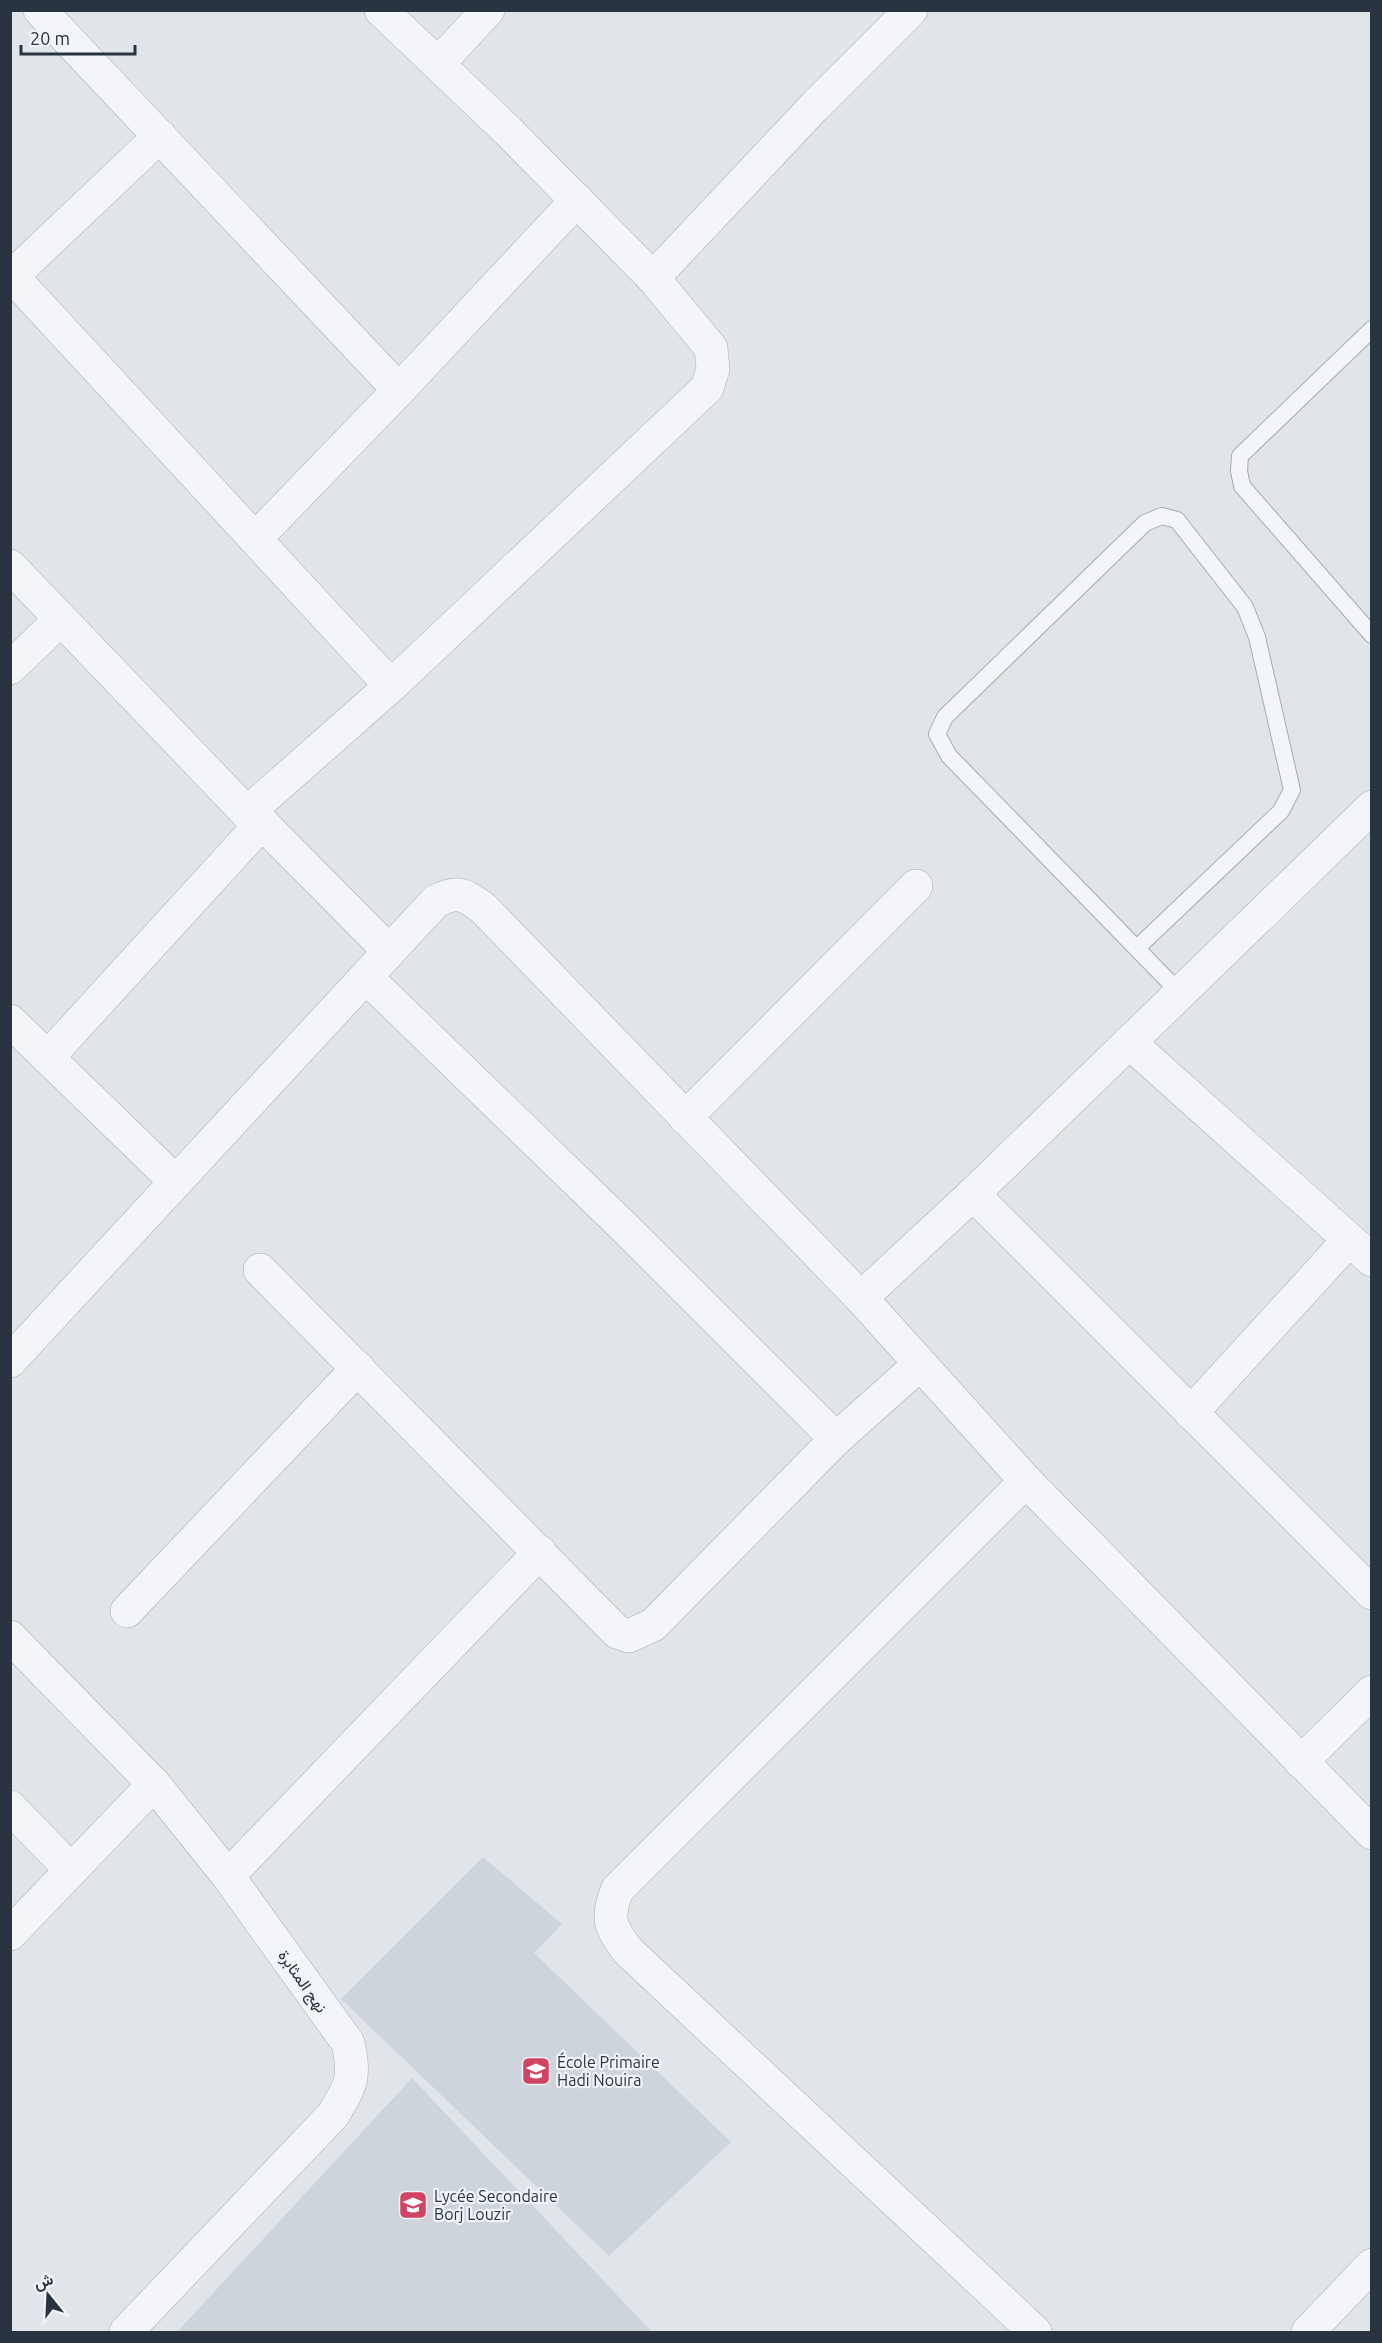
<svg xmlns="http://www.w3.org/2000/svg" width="1382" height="2343" viewBox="0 0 1382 2343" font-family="Ubuntu,Vazirmatn,sans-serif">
<rect width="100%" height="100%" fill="#e0e5ea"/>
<!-- built -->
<g fill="#ced4dc">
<polygon points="483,1857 562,1924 534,1953 731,2142 609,2256 341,1999"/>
<polygon points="412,2078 652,2332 177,2332"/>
</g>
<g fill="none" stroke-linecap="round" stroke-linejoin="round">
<!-- service casing -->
<g stroke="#a5acb4" stroke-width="18">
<g id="service">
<polyline points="1372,329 1240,456 1239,471 1242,486 1372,635"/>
<polyline points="1137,948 1281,811 1292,790 1257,637 1245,607 1177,520 1162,516 1145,523 945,717 937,734 949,756 1180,993"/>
</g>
</g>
<!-- minor casing -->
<g stroke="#a5acb4" stroke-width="34">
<g id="minor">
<polyline points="40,10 399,390"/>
<polyline points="438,64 488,10"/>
<polyline points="10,274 391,686"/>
<polyline points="10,278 160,136"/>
<polyline points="653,278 815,106 911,10"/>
<polyline points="255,539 399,390 577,200"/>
<polyline points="10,566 247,813 262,823 389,951"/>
<polyline points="10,668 60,620"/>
<polyline points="247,813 391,686 707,388 713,369 711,348 653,278 508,131 381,10"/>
<polyline points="366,977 623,1226 836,1439"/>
<polyline points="10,1021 176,1182"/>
<polyline points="1129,1042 1372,1260"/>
<polyline points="48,1057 262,823"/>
<polyline points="685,1118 916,886"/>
<polyline points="973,1194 1372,1593"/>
<polyline points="260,1270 617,1632 629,1636 653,1625 836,1439 919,1365"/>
<polyline points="861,1298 973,1194 1372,807"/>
<path d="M10,1361L436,901C459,890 463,894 483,908L861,1298L1026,1481L1372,1833"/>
<polyline points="1191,1413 1349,1240"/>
<path d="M1026,1481L617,1890C606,1919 610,1926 627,1950L1035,2332"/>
<polyline points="127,1611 358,1368"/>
<path d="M10,1637L154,1784L228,1876L348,2043C356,2078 351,2085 333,2115L126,2332"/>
<polyline points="1301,1762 1372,1692"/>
<polyline points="10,1807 71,1870"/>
<polyline points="228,1876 540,1552"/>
<polyline points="10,1934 154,1784"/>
<polyline points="1308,2332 1372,2265"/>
</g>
</g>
<!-- service -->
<use href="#service" stroke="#f3f5f8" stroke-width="16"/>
<!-- minor -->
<use href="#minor" stroke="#f3f5f8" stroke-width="33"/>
</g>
<!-- icons -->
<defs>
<g id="school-square" transform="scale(1.5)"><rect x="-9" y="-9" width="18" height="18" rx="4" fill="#d14362" stroke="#f0f3f7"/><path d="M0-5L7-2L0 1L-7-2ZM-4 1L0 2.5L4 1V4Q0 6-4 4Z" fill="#fff"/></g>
</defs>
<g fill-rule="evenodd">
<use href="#school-square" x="536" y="2071"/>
<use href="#school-square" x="413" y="2205"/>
</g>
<g text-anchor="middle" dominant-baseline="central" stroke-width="4.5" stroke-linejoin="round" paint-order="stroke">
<!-- street labels -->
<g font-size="16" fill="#293342" stroke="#f0f3f7">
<text transform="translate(303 1981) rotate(55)">نهج المثابرة</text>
</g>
<!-- poi labels -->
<g font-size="16" fill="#293342" stroke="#f0f3f7" text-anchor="start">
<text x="557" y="2062">École Primaire<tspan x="557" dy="18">Hadi Nouira</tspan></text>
<text x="434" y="2196">Lycée Secondaire<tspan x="434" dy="18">Borj Louzir</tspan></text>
</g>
</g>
<!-- border -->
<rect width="1382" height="2343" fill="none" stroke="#293342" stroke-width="24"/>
<!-- north arrow -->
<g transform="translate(48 2295) rotate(342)" stroke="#f0f3f7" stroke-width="4.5" paint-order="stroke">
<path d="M0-4.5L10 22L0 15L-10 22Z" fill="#293342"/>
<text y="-9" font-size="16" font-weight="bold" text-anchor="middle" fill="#293342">ش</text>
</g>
<!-- scale -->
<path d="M21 45v9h114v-9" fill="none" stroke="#293342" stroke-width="3"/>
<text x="30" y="45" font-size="18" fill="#293342" stroke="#f0f3f7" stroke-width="4.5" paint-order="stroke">20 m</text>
</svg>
